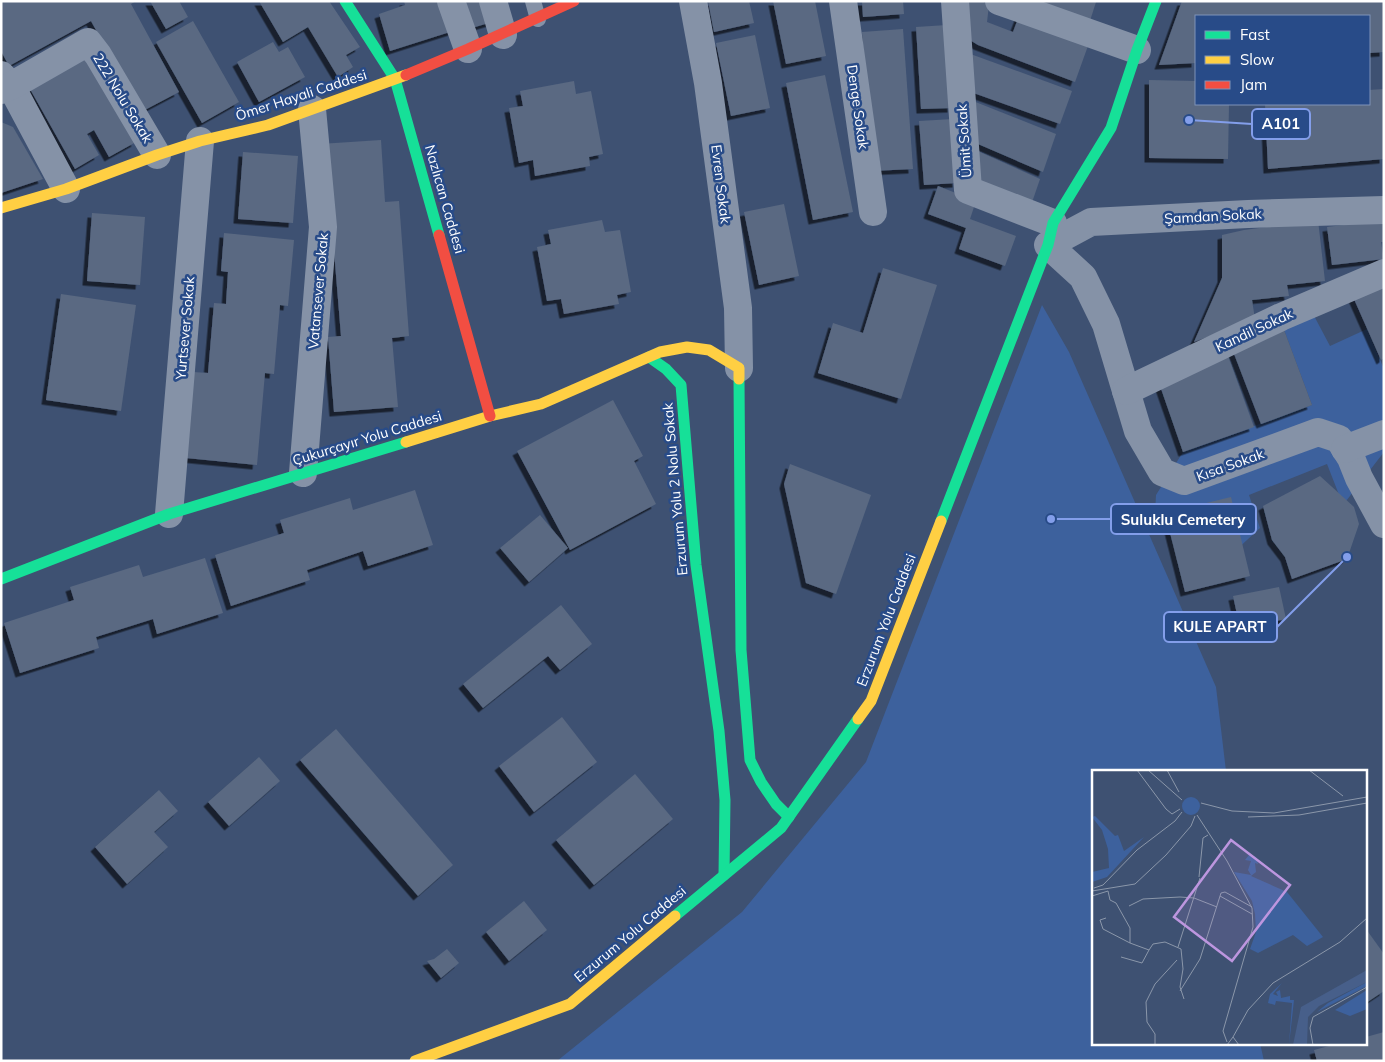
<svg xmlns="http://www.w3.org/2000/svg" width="1385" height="1062" viewBox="0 0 1385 1062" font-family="Mulish,sans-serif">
<defs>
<filter id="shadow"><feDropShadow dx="-4.5" dy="4.5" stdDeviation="0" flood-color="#0009"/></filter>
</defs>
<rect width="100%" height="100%" fill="#3e5172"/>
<!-- green -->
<g fill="#3d619d">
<polygon points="1042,305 1069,352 1216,687 1226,771 1094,771 1094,1043 1260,1043 1264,1061 557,1061 742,912 866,762"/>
<polygon points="1312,312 1330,346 1367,329 1384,369 1384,452 1343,505 1327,464 1249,495 1260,528 1234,552 1170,533 1154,533 1156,495 1183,452 1312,405 1283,327"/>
</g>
<!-- building -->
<g fill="#5a6982" filter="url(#shadow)">
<polygon points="1,1 136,1 131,4 179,92 141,112 91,21 9,66 1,51"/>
<polygon points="150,1 179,1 188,17 166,29"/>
<polygon points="259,1 329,1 360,47 346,55 353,67 338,77 308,27 283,42"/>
<polygon points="404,1 443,1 453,31 390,51 379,14 405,5"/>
<polygon points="457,1 486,1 492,22 465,30"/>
<polygon points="708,1 749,1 754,23 714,32"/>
<polygon points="773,1 815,1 826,56 786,64"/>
<polygon points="862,1 903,1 904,14 863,17"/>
<polygon points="962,1 982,1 989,5 987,22 1013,32 1019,16 1089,43 1075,82 978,45 965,37"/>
<polygon points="1018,1 1094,1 1096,2 1088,27"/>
<polygon points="1182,1 1384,1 1384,52 1369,53 1369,16 1196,16 1196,63 1159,65"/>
<polygon points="193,21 239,102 202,123 156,42"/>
<polygon points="947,25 952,108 921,109 916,27"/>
<polygon points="903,29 913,169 872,171 862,32"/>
<polygon points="755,35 770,108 731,116 716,43"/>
<polygon points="273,42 279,52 288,47 305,77 259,102 237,62"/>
<polygon points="965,52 1072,91 1060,124 968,91"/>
<polygon points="87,56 136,142 109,157 94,130 87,134 99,155 75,169 30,89"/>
<polygon points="825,75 853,212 813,220 786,83"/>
<polygon points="1149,80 1196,81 1196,104 1229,104 1228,159 1149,158"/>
<polygon points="574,81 576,94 591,91 603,154 589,157 590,166 535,176 533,160 519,163 509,108 523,106 520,91"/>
<polygon points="1384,89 1384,159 1268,169 1265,104 1369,104 1369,90"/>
<polygon points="968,99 1056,134 1043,172 971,141"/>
<polygon points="953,119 957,183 924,185 919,121"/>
<polygon points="1,122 13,127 43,179 1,193"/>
<polygon points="381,140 385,202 399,201 409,336 392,338 398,407 334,412 328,337 341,336 332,226 320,144"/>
<polygon points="971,148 1040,179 1029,211 974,186"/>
<polygon points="243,152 298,156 293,223 238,219"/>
<polygon points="938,186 976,201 970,219 1016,236 1005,266 959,249 966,228 928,214"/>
<polygon points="784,204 799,276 759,285 744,212"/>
<polygon points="92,213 145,217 140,285 87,281"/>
<polygon points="602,220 605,232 620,230 631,292 617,295 619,304 564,314 561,299 547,301 537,247 551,244 548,230"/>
<polygon points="1318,220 1325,281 1287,285 1289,296 1252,300 1255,319 1194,342 1222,278 1222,235 1244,230"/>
<polygon points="1384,220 1384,242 1381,242 1384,259 1332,265 1327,227"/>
<polygon points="224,233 294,240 288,306 280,305 274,374 265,373 257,465 186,458 193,372 208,373 214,303 226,304 228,272 221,271"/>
<polygon points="883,268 937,285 901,399 818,373 833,323 863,333"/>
<polygon points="1384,275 1384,358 1381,360 1350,290"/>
<polygon points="61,294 136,305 121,411 46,400"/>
<polygon points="1283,327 1312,405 1261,424 1231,346"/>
<polygon points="1228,356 1254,427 1183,452 1158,380"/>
<polygon points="613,400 643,456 634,461 656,504 570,550 517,451"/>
<polygon points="790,464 871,495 836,594 806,583 784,484"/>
<polygon points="1320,476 1354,507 1359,524 1347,559 1292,579 1285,557 1272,540 1263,506"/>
<polygon points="415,490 433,545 368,566 363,551 307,570 310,580 231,606 215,555 284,533 280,520 350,498 353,510"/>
<polygon points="1231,497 1250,576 1185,592 1165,513"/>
<polygon points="540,515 568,548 529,582 500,548"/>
<polygon points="205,558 223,613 157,634 153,619 96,637 99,648 20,673 4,623 74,600 70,587 139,565 143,577"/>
<polygon points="1279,587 1286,619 1240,628 1233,596"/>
<polygon points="561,605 592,644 560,670 548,656 483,708 463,684"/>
<polygon points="562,717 597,762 534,812 499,766"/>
<polygon points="336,729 453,865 418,896 300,760"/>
<polygon points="259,757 280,781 229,826 208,802"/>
<polygon points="635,774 673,819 594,885 556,840"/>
<polygon points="159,790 178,811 154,832 168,847 127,884 95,847"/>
<polygon points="524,901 547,930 509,961 486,932"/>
<polygon points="1366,929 1384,954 1384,991 1366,1003"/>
<polygon points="447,949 459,963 441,978 427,961 434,959"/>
<polygon points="1384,1032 1384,1061 1317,1061 1314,1050 1340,1043 1366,1043 1366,1037"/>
</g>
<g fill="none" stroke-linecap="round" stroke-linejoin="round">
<!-- lane -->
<polyline stroke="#8592a7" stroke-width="16" points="533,1 538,19"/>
<!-- street -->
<g stroke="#8592a7" stroke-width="28">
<polyline points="451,1 468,49"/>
<polyline points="493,1 503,35"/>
<polyline points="693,1 708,83 738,308 739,368"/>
<polyline points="843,1 873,212"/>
<polyline points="955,1 968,190 1053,223"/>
<polyline points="999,1 1137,50"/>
<polyline points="1,75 11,86 66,189"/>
<polyline points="1,90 11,86 88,42 98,55 157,155"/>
<polyline points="1384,210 1248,214 1091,222 1048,245 1083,277 1106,324 1138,431 1162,472 1184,481 1318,432 1339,439 1351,458 1359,478 1384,524"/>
<polyline points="1126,391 1281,317 1384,273"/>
<polyline points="1345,449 1384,434"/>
<polyline points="303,473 323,227 312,109"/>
<polyline points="169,514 200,141"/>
</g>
<!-- fast -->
<g stroke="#16e098" stroke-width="11">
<polyline points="345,1 395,79 439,235"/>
<polyline points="649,357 666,369 681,385 696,565 719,731 725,800 724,875"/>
<polyline points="739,379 741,650 750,760 761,782 776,804 789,817"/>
<polyline points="941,521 1048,245 1053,223 1111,128 1137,50 1156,1"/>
<polyline points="1,579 169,514 406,442"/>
<polyline points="675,916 781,828 858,719"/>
</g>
<!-- slow -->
<g stroke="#ffcf43" stroke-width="11">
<polyline points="1,208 66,189 157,155 200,141 268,125 406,75"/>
<polyline points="406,442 490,416 541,404 660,352 687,347 709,350 739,368 739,379"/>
<polyline points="858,719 871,701 941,521"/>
<polyline points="415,1061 570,1004 675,916"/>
</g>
<!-- jam -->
<g stroke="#f24e42" stroke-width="11">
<polyline points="406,75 468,49 574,1"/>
<polyline points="439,235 490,416"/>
</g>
</g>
<g text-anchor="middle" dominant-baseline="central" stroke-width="5" stroke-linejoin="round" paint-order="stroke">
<!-- street labels -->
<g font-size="14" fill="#fff" stroke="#284b88">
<text transform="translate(301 95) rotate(-18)">Ömer Hayali Caddesi</text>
<text transform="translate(123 98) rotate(59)">222 Nolu Sokak</text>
<text transform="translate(858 107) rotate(82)">Denge Sokak</text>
<text transform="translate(964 141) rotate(-94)">Ümit Sokak</text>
<text transform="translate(721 184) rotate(83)">Evren Sokak</text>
<text transform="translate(445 199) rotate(74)">Nazlıcan Caddesi</text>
<text transform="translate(1213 216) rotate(-3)">Şamdan Sokak</text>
<text transform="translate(318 291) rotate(-85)">Vatansever Sokak</text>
<text transform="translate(185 328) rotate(-85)">Yurtsever Sokak</text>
<text transform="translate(1254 330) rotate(-25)">Kandil Sokak</text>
<text transform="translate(367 438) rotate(-17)">Çukurçayır Yolu Caddesi</text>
<text transform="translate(1230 465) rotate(-20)">Kısa Sokak</text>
<text transform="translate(675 489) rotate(-95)">Erzurum Yolu 2 Nolu Sokak</text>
<text transform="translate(886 620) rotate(-69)">Erzurum Yolu Caddesi</text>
<text transform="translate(630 934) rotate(-40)">Erzurum Yolu Caddesi</text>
</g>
</g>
<!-- overview -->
<g transform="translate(1092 770)">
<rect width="275" height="275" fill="#3e5172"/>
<path d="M90 36a9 9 0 1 1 18 0a9 9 0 1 1-18 0ZM3,46L23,66L26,65L32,81L52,67L15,107L0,112V102L17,98L16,79L10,60L0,47ZM157,85L164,87L166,94L163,93L164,102L159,106L195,122L231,167L215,176L201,165L166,183L158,179L164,162L163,144L160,131L142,102L159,105L156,100L159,91L153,90ZM275,212V216L225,242L236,233ZM190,213L181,224L186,226L184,222L188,220L189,228L198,226V230H202L197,275L200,233L184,231L183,235L176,233L178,224ZM275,220V239L258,246L243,240Z" fill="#3d619d"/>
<path d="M275,200V212L227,236L216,247L215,275H201L209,237Z" fill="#475f8a"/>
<path fill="none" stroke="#8b97aa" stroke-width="1" d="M45,0L74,39L80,44L88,39M56,0L90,30M75,0L87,22M125,0H188M217,0L251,26M109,33L140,41L182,43L275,27M105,45L135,91L160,138L161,157L131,261L135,272M156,47L207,45L275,33M107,107L111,68L116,65M2,118L11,115L45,80L83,51L90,42M0,121L43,114L74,85L99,56L103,46M0,126L16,121L18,130L24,133L38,158V173L11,159L8,150L14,148M128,126L160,144M37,136L51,129L88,127L102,128L125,137M38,173L57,180L61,174L73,172L89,179L91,199L88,217L92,229M86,177L108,108M29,187L50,193L57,180M88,221L108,189L129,123L133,122L160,137M141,267L156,240L181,213L248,172L275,148M63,275V264L55,252L54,232L63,214L85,190M135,275L141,267L147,275M221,275L218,258L221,247L275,217"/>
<path fill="#bd96df" fill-opacity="0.15" stroke="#bd96df" stroke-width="2.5" d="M139,70L198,115L140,191L82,147Z"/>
<rect width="275" height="275" fill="none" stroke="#fff" stroke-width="2.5"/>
</g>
<!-- callouts -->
<path fill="none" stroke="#839eea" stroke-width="2" d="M1189 120L1252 124M1051 519L1111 519M1347 557L1277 627"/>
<g fill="#839eea" stroke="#284b88" stroke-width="2">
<circle cx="1189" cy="120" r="5"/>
<circle cx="1051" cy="519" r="5"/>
<circle cx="1347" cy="557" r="5"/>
</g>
<g fill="#284b88" stroke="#839eea" stroke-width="2">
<rect x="1252" y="109" width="58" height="30" rx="5"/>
<rect x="1111" y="504" width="145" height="30" rx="5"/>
<rect x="1164" y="612" width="113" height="30" rx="5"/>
</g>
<g font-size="15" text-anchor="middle" font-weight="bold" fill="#fff">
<text x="1281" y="129">A101</text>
<text x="1183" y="525">Suluklu Cemetery</text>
<text x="1220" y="632">KULE APART</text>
</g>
<!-- border -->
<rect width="1385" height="1062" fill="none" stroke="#ffffff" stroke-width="5"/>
<!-- legend -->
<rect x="1195" y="15" width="175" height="90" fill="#284b88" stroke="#7e93b8"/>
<rect x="1205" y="31" width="25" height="8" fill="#16e098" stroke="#7e93b8"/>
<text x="1240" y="40" font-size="15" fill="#ffffff">Fast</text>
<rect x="1205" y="56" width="25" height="8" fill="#ffcf43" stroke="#7e93b8"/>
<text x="1240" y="65" font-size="15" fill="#ffffff">Slow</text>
<rect x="1205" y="81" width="25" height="8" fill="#f24e42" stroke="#7e93b8"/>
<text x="1240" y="90" font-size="15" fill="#ffffff">Jam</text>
</svg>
